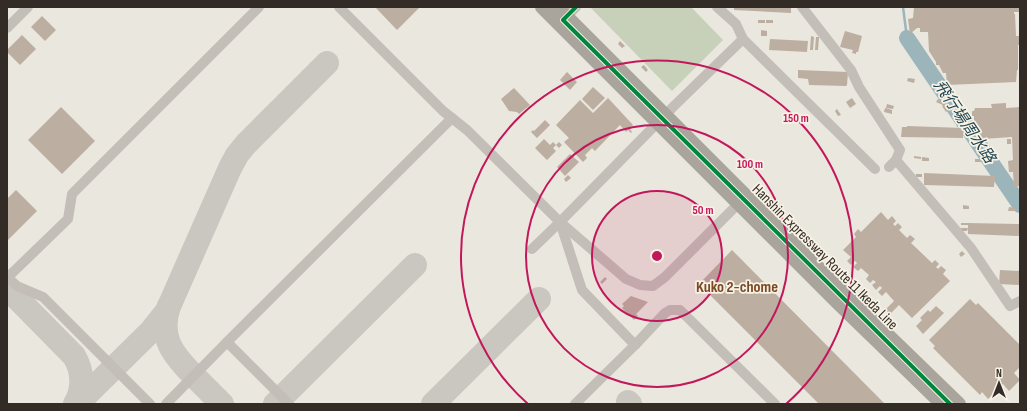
<svg xmlns="http://www.w3.org/2000/svg" width="1027" height="411" viewBox="0 0 1027 411" font-family="'Sofia Sans Condensed','Noto Sans JP',sans-serif">
<rect width="100%" height="100%" fill="#eae7de"/>
<!-- green -->
<polygon fill="#c7d0b9" points="592,7 691,7 723,40 672,91 591,8"/>
<g fill="none" stroke-linecap="round" stroke-linejoin="round">
<!-- stream -->
<polyline stroke="#9cb5ba" stroke-width="2.5" points="903,7 907,38"/>
<!-- river -->
<polyline stroke="#9cb5ba" stroke-width="16" points="907,38 1020,205"/>
<!-- taxiway -->
<g stroke="#cac7c0" stroke-width="24">
<path d="M7,288L74,356C83,371 84,388 75,404"/>
<path d="M169,306C158,338 174,356 195,377C204,386 213,395 222,404"/>
<polyline points="628,402 630,404"/>
<polyline points="77,404 151,331 167,311 230,168 237,155 246,144 327,63"/>
<polyline points="275,404 415,265"/>
<polyline points="433,404 539,299"/>
</g>
</g>
<!-- building -->
<g fill="#bcaea1">
<polygon points="375,7 420,7 397,30"/>
<polygon points="734,7 791,7 791,13 734,10"/>
<polygon points="914,7 1019,7 1020,12 1014,12 1014,14 1015,14 1016,36 1020,36 1020,45 1018,45 1018,70 1017,70 1016,82 947,85 946,73 943,73 939,65 936,65 936,62 929,51 928,32 920,32 920,28 917,28 910,34 908,19 913,18"/>
<polygon points="42,16 56,30 45,41 31,27"/>
<rect x="758" y="20" width="7" height="3"/>
<rect x="766" y="20" width="7" height="3"/>
<polygon points="761,30 767,31 767,36 761,36"/>
<polygon points="845,31 862,36 858,52 856,52 856,54 852,53 853,50 840,47"/>
<polygon points="22,35 36,49 20,65 7,52 7,50"/>
<polygon points="811,36 814,37 813,50 810,50"/>
<polygon points="816,37 819,37 818,50 815,50"/>
<polygon points="770,39 808,41 807,52 769,50"/>
<polygon points="620,41 625,46 622,48 618,44"/>
<polygon points="644,65 648,70 646,72 641,67"/>
<polygon points="798,70 848,72 847,85 846,86 809,85 808,79 798,78"/>
<polygon points="567,72 577,82 570,90 560,80"/>
<polygon points="908,78 915,79 914,83 907,81"/>
<polygon points="593,87 605,98 593,110 582,99"/>
<polygon points="514,88 530,105 519,114 517,112 509,111 501,99"/>
<polygon points="608,98 633,125 629,128 632,132 631,133 628,130 626,132 620,125 595,151 592,148 585,155 587,158 583,162 564,142 569,138 556,125 580,100 593,113"/>
<polygon points="852,98 856,104 850,108 846,102"/>
<polygon points="938,99 944,102 943,105 936,102"/>
<polygon points="1006,103 1006,108 1020,107 1020,186 1014,187 1013,172 1009,172 1008,161 1013,160 1012,137 982,139 982,135 979,136 979,129 974,124 974,116 972,116 972,111 974,111 975,108 992,108 991,104"/>
<polygon points="887,104 894,106 893,109 886,108"/>
<polygon points="945,104 948,110 946,112 942,106"/>
<polygon points="61,107 95,141 62,174 28,140"/>
<polygon points="885,108 892,110 892,114 884,112"/>
<polygon points="837,109 841,115 838,116 835,111"/>
<polygon points="545,120 550,125 537,138 531,132 533,130 534,131"/>
<polygon points="907,126 963,128 963,138 901,137 902,127 907,127"/>
<polygon points="544,139 550,145 553,142 556,145 553,148 556,151 547,160 535,148"/>
<rect x="1007" y="139" width="4" height="5"/>
<polygon points="559,142 562,145 559,148 556,145"/>
<polygon points="570,154 579,162 565,176 557,167"/>
<polygon points="914,156 921,157 921,159 914,158"/>
<polygon points="922,157 929,158 929,161 922,161"/>
<rect x="975" y="159" width="7" height="3"/>
<polygon points="924,173 995,176 994,187 924,185"/>
<rect x="916" y="174" width="6" height="3"/>
<polygon points="568,175 571,178 566,182 564,179"/>
<polygon points="16,190 37,211 7,241 7,199"/>
<polygon points="963,205 969,206 969,209 963,209"/>
<polygon points="1009,207 1016,208 1015,211 1008,211"/>
<polygon points="881,212 888,220 892,216 896,221 893,224 895,226 898,223 902,227 899,230 907,238 910,235 915,239 911,243 932,263 935,260 939,264 936,267 938,269 941,266 946,270 943,274 950,281 912,318 899,305 890,314 885,310 894,301 886,292 882,296 878,292 882,288 880,286 876,290 872,285 876,282 873,280 870,283 866,279 869,275 861,268 858,271 853,267 857,263 855,261 851,265 847,261 851,257 843,250 856,237 854,234 858,229 861,232"/>
<rect x="961" y="223" width="7" height="2"/>
<polygon points="968,223 1020,224 1020,236 968,234"/>
<polygon points="961,228 968,228 967,231 961,231"/>
<polygon points="732,250 885,404 819,404 699,284"/>
<polygon points="962,251 965,254 961,257 959,254"/>
<polygon points="1000,270 1020,271 1020,285 999,284"/>
<polygon points="605,277 607,279 602,284 600,282"/>
<polygon points="631,296 648,302 636,314 638,316 634,320 622,308 624,306 622,304"/>
<polygon points="970,299 976,305 978,303 1020,345 1020,367 1014,373 1020,380 1009,391 1003,384 988,399 982,392 980,395 933,348 935,346 929,340"/>
<polygon points="936,306 944,313 923,334 916,326 922,320 920,318 928,310 930,312"/>
</g>
<g fill="none" stroke-linecap="round" stroke-linejoin="round">
<!-- minor -->
<g stroke="#c3beb7" stroke-width="10">
<polyline points="339,7 443,111 467,130 560,222 582,290 635,345 665,313 670,310 680,310 775,404"/>
<polyline points="717,7 736,24 743,39 875,169"/>
<polyline points="802,7 851,70 859,87 900,150 896,160 889,167"/>
<polyline points="564,21 563,20 576,7"/>
<polyline points="7,28 28,7"/>
<polyline points="896,160 971,248 1010,306 1020,301"/>
<polyline points="560,222 626,279 640,285 653,286 665,277 742,200"/>
<polyline points="532,249 560,222 675,105 743,39"/>
<polyline points="7,278 68,219 72,194 259,7"/>
<polyline points="8,278 17,286 43,297 150,404"/>
<polyline points="166,404 227,342"/>
<polyline points="289,404 227,342 452,118"/>
<polyline points="575,404 635,345"/>
</g>
<!-- highway -->
<g stroke="#a9a59d" stroke-width="14">
<polyline points="542,7 838,303 942,404"/>
<polyline points="557,7 800,250 959,404"/>
</g>
<!-- cycleway casing -->
<g stroke="#f7f2e5" stroke-width="6">
<polyline id="cycleway" points="576,7 563,20 950,404"/>
</g>
<!-- cycleway -->
<use href="#cycleway" stroke="#00873e" stroke-width="4"/>
</g>
<!-- distance rings -->
<circle cx="657" cy="256" r="65" fill="#c2185b" fill-opacity=".12"/>
<g fill="none" stroke="#c2185b" stroke-width="2">
<circle cx="657" cy="256" r="65"/>
<circle cx="657" cy="256" r="131"/>
<path d="M528 404A196 196 0 1 1 786 404"/>
</g>
<g text-anchor="middle" dominant-baseline="central" stroke-width="3.5" stroke-linejoin="round" paint-order="stroke">
<!-- street labels -->
<g font-size="15" fill="#332c26" stroke="#f7f2e5">
<text transform="translate(825 257) rotate(45)">Hanshin Expressway Route 11 Ikeda Line</text>
</g>
<!-- water labels -->
<g font-size="16" font-style="italic" fill="#1f4551" stroke="#f7f2e5">
<text transform="translate(964 122) rotate(56)">飛行場周水路</text>
</g>
<!-- neighbourhood labels -->
<g font-size="16" font-weight="bold" fill="#7c4925" stroke="#f7f2e5">
<text x="737" y="287">Kuko 2-chome</text>
</g>
</g>
<circle cx="657" cy="256" r="6" fill="#c2185b" stroke="#f7f2e5" stroke-width="2"/>
<g font-size="12" text-anchor="middle" font-weight="bold" fill="#c2185b" stroke="#f7f2e5" stroke-width="3.5" stroke-linejoin="round" paint-order="stroke">
<text x="796" y="122">150 m</text>
<text x="750" y="168">100 m</text>
<text x="703" y="214">50 m</text>
</g>
<!-- border -->
<rect width="1027" height="411" fill="none" stroke="#332c26" stroke-width="16"/>
<!-- north arrow -->
<g transform="translate(999 383)" stroke="#f7f2e5" stroke-width="3" paint-order="stroke">
<path d="M0-3L7 15L0 10L-7 15Z" fill="#332c26"/>
<text y="-6" font-size="11" font-weight="bold" text-anchor="middle" fill="#332c26">N</text>
</g>
</svg>
